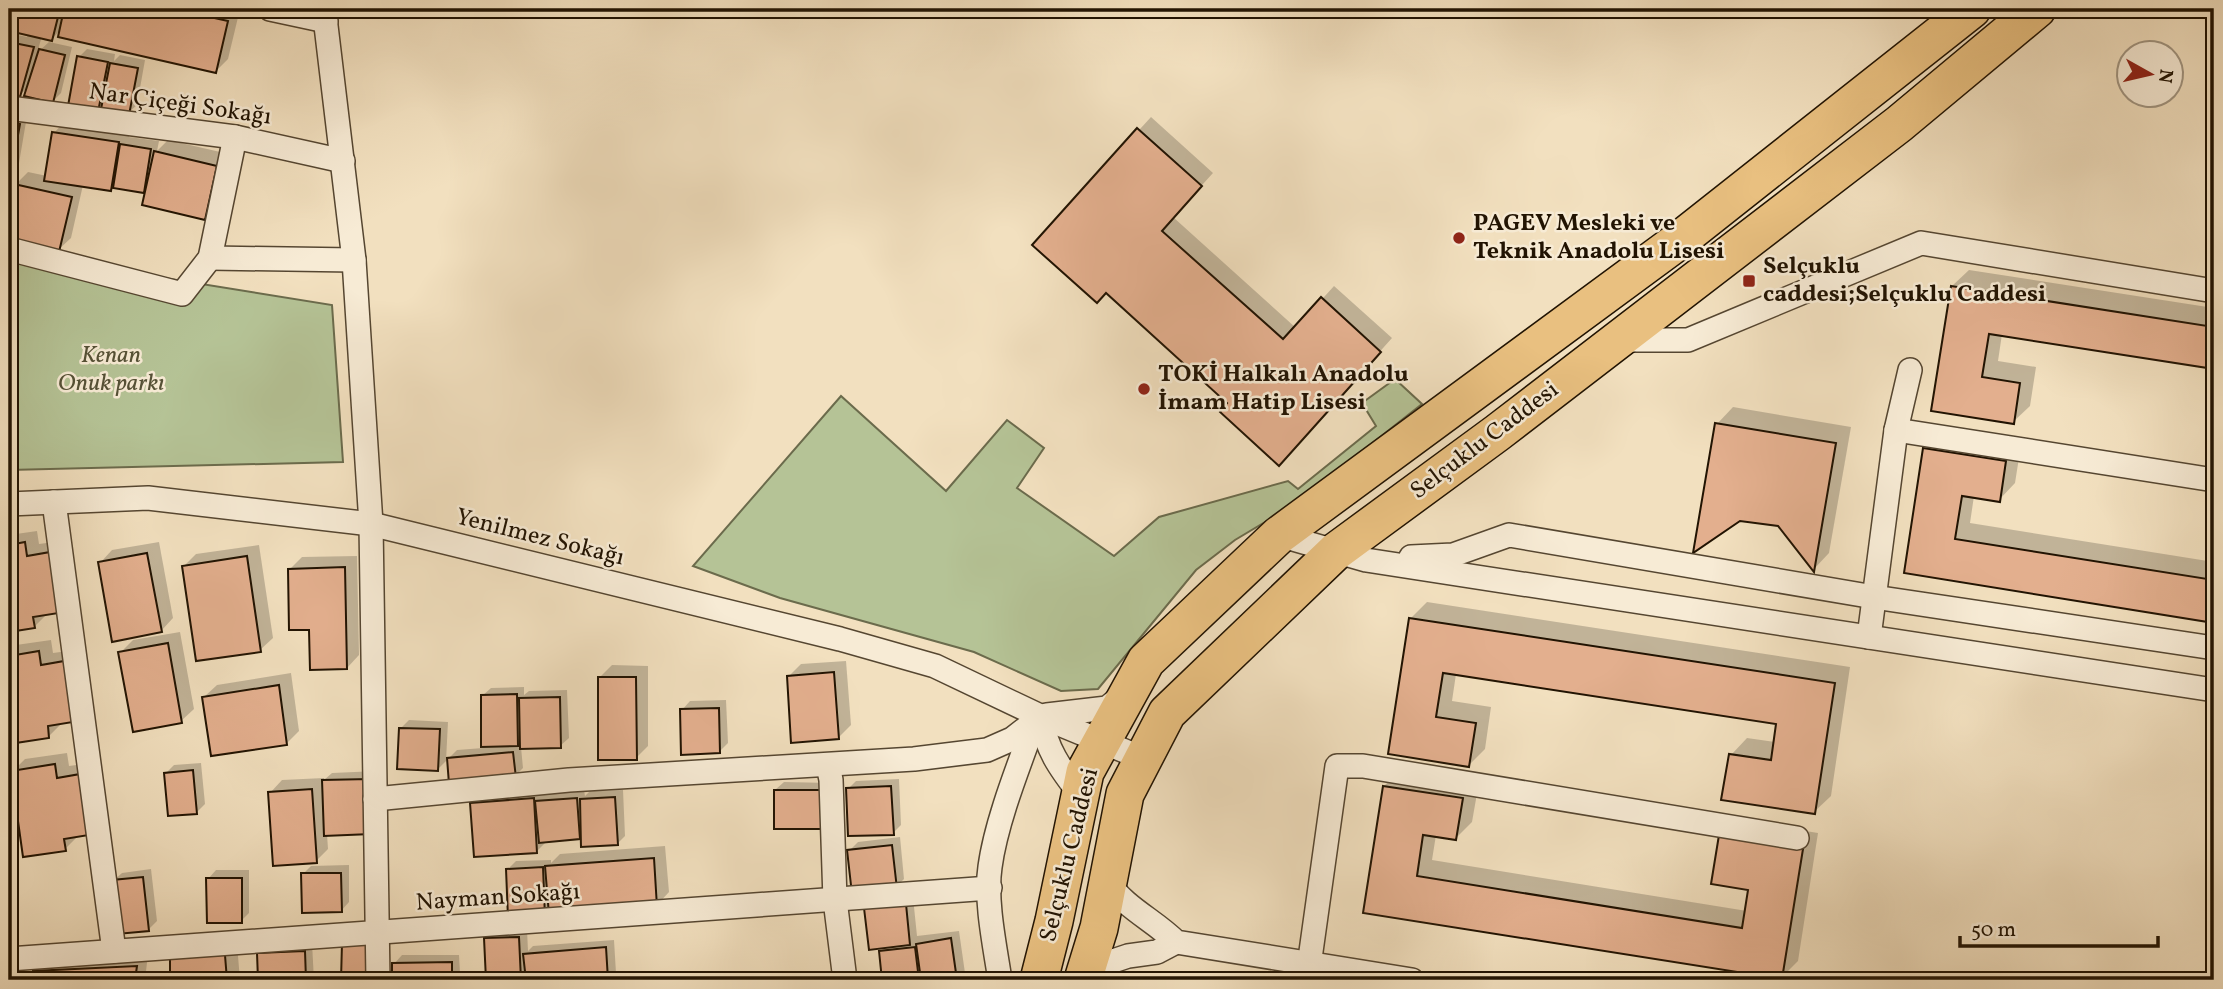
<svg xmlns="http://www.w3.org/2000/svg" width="2223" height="989" viewBox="0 0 2223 989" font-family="Vollkorn,serif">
<rect width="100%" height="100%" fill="#f2e0bf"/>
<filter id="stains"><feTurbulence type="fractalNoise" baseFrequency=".00286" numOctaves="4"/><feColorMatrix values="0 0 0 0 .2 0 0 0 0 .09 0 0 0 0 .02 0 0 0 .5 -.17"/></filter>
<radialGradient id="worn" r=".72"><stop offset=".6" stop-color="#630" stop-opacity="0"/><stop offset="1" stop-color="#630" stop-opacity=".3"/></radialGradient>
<!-- green -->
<g fill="#b5c396" stroke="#6b6b4c" stroke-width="2">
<polygon points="9,253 332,305 343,462 9,470"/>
<polygon points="1395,379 1422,404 1295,504 1235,540 1196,570 1098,689 1061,691 974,652 780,598 693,566 841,396 946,491 1007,420 1044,448 1017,488 1114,556 1159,517 1288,481 1298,489 1376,426 1362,403"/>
</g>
<!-- shadow -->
<g fill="#0003">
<polygon points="9,9 240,9 228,59 216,71 61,29 52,39 42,36 37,53 49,42 72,47 61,93 53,101 29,86 20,95 9,93 9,44 18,35 27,37 28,33 11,29 9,37"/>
<polygon points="87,49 115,54 114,61 120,55 145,60 137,105 128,113 100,107 98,110 79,57"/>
<polygon points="9,114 27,116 18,169 9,177 16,179 15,185 28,172 47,176 54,133 66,120 130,130 129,137 159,141 157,151 168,140 229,154 217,205 205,218 148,186 143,191 114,186 111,189 83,185 71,238 58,250 9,239"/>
<polygon points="1151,117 1213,173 1173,217 1296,328 1334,286 1392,338 1291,451 1230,403 1106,291 1034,245"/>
<polygon points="1969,270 2214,308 2214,367 2002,334 1998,361 2036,367 2030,406 2013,422 1933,410 1952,286"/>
<polygon points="1733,407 1851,427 1829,553 1814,569 1717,424"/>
<polygon points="1941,432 2021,445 2015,483 1999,500 1974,496 1970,523 2214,562 2214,621 1906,571 1925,448"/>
<polygon points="37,531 39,544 68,540 47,614 34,627 9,631 9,535"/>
<polygon points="159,542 173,618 161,631 100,563 112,550"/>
<polygon points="259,545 273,638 260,650 184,566 196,554"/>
<polygon points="357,556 359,655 347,668 311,628 290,569 302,557"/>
<polygon points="1427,602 1850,667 1831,796 1814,812 1731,755 1747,738 1775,742 1778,723 1456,674 1452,701 1491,707 1485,749 1469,765 1390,753 1410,619"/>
<polygon points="180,632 194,709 181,721 120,653 133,640"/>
<polygon points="51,640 53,653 82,649 61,724 49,736 9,742 9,646"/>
<polygon points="846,661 851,725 838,738 788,677 801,664"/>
<polygon points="612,665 648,666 648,746 636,758 599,678"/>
<polygon points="291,673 299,731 287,743 204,697 217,685"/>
<polygon points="524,687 524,695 529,691 567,690 569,738 560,746 521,747 523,768 515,776 449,758 457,750 483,748 482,696 491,688"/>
<polygon points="726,700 728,743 720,751 682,710 690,701"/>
<polygon points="409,720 448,722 446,761 438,769 401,728"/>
<polygon points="67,753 69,766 98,762 77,837 65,849 12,772 25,759"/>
<polygon points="201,763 205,804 197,812 165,774 174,765"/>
<polygon points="1401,770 1479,782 1472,822 1456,838 1436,835 1432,860 1747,911 1750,889 1737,820 1818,833 1798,961 1782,977 1365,911 1384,786"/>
<polygon points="377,771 327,834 328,849 316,861 270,793 282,780 324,778 324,780 332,773"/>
<polygon points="899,779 901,825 893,833 848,789 856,781"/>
<polygon points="784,782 832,783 775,827 775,790"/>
<polygon points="545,787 546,794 584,790 585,796 590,791 623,790 625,836 617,844 583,837 548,840 537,851 472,803 485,791"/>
<polygon points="900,837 904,879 896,887 849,851 858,842"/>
<polygon points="665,846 669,892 657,905 545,915 508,869 516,861 551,860 551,863 560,854"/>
<polygon points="349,865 349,902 341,911 303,874 311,866"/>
<polygon points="151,869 157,921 149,929 113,881 122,873"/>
<polygon points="216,870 249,870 249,913 241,921 208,879"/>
<polygon points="913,897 917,936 959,931 966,980 880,980 884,979 880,952 886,946 870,948"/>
<polygon points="527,929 528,951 533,946 614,940 616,973 608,980 488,980 486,939 494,931"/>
<polygon points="236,932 240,980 172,980 172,948"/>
<polygon points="312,943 314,980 260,980 259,953 267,945"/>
<polygon points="148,954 145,980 9,980 9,972 35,972 47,959"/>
<polygon points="402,955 459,955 460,973 452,980 394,980 394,964"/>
</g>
<!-- building -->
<g fill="#e3af8e" stroke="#211302" stroke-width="2">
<polygon points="9,9 60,9 52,41 9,31"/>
<polygon points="64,9 174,9 228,21 216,73 58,37"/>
<polygon points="9,42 34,47 20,97 9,95"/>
<polygon points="39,49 65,55 53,103 24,96"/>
<polygon points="77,56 108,62 98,112 68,106"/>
<polygon points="110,63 138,68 129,115 101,109"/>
<polygon points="9,122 20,124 10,179 9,178"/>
<polygon points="1137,128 1202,186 1162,231 1283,339 1321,297 1381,352 1279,466 1220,412 1227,403 1106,293 1097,303 1032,245"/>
<polygon points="52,132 119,142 111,191 44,181"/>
<polygon points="120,144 151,149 144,193 113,188"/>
<polygon points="154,151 217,166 205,220 142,205"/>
<polygon points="14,184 72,197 59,252 9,240 9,205"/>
<polygon points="1951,286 2214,327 2214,369 1989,334 1982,377 2020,383 2014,424 1931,411"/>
<polygon points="1715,423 1836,443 1814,572 1778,526 1740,521 1693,553"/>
<polygon points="1923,448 2006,461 2000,502 1962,496 1955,539 2214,580 2214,623 1904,573"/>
<polygon points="25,542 27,556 56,551 65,612 33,617 35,628 9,632 9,545"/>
<polygon points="147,553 162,632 112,642 98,562"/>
<polygon points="247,556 261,652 196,661 182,566"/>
<polygon points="345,567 347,669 310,670 309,630 289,630 288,569"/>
<polygon points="1409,618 1835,683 1815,814 1721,800 1729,754 1771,760 1776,724 1443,673 1436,717 1476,723 1469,767 1388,754"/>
<polygon points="168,643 182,723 133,732 118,652"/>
<polygon points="39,651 41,665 70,660 79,721 48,726 49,738 9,744 9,656"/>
<polygon points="834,672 839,739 791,743 787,676"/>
<polygon points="598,677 636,677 637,760 598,760"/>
<polygon points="279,685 287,745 211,756 202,697"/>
<polygon points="517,694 518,746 481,747 481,695"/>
<polygon points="560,697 561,748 520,749 519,698"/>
<polygon points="719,708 720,753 681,755 680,709"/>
<polygon points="399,728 440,729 438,771 397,769"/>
<polygon points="513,752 516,778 449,784 447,758"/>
<polygon points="55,764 57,778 86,773 95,834 64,839 66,851 23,857 11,771"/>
<polygon points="193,770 197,814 168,816 164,773"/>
<polygon points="370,779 371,834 324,836 322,780"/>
<polygon points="891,786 894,835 848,836 846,788"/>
<polygon points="1383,786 1463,798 1456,840 1423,835 1417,876 1742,928 1748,890 1711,884 1719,835 1803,849 1782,979 1363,913"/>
<polygon points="312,789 317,863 273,866 268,792"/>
<rect x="774" y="790" width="50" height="39"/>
<polygon points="615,797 618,845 581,847 580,799"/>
<polygon points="534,798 537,853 474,857 470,803"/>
<polygon points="577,798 580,839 539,843 535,801"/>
<polygon points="892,845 897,889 852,894 847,850"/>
<polygon points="654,858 657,907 549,915 545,866"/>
<polygon points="543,867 545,917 508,918 506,869"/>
<polygon points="301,873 341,873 342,912 302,913"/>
<polygon points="143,877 149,931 117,934 112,880"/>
<polygon points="206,878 242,878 242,923 207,923"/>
<polygon points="906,904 910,945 869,950 864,908"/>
<polygon points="519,937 521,980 486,980 484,938"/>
<polygon points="951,938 957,980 921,980 916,944"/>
<polygon points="224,943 227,980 170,980 170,947"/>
<polygon points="342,943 372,944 371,980 341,980"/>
<polygon points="606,947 608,980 526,980 523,954"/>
<polygon points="915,947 919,980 882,980 879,951"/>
<polygon points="305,951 306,980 258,980 257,953"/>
<polygon points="452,962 452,980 392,980 392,963"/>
<polygon points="137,966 135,980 33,980 33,971"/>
</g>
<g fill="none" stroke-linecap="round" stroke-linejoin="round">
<!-- street casing -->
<g stroke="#554631" stroke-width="26">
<g id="street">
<polyline points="270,9 326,21"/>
<polyline points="324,9 354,260 371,524 378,980"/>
<polyline points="9,108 235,137 343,161"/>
<polyline points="9,249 182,294 210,258 235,137"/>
<polyline points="210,258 354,260"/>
<polyline points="1618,340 1688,340 1921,243 2214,291"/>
<polyline points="1896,430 2214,480"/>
<polyline points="54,502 114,951"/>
<polyline points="9,504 148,498 371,524 840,639 935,666 1040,716 1144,759"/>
<polyline points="1279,535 1366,560 2214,690"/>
<polyline points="1411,557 1453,555 1509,535 1874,597 2214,648"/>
<polyline points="1869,637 1896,430 1910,370"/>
<polyline points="1047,715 1107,708 1123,695"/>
<path d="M1040,716C1047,750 1059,767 1080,794"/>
<polyline points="828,765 831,780 835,900 845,980"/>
<polyline points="375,799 569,780 914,759 987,750 1012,739 1034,722"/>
<path d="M1108,882C1125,908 1154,920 1176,942L1412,980"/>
<polyline points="9,959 990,888"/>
<polyline points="1086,970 1128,956 1157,952 1176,942"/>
<path d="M1000,980C995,947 985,900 990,867C996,822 1019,765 1035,721"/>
<polyline points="1307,980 1337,766 1363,766 1797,838"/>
</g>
</g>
<!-- primary casing -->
<g stroke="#211302" stroke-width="40">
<g id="primary">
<polyline points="1039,980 1054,921 1085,772 1146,661 1279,535 1681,239 1972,9"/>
<polyline points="1083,980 1099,928 1125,794 1167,713 1335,552 1497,433 1899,124 2037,9"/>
</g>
</g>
<!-- street -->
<use href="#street" stroke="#f7ebd5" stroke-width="23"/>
<!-- primary -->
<use href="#primary" stroke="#e9c080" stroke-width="37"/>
</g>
<!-- markers -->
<g fill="#8f2418" stroke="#f7ebd5" stroke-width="2.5">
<circle cx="1459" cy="238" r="7"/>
<rect x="1742" y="274" width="14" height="14" rx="3.5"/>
<circle cx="1144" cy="389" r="7"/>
</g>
<g text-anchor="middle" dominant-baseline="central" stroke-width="5" stroke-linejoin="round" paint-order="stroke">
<!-- street labels -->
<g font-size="24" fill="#211302" stroke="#f7ebd5">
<text transform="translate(180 105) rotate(8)">Nar Çiçeği Sokağı</text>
<text transform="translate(1485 441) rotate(-37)">Selçuklu Caddesi</text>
<text transform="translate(540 538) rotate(14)">Yenilmez Sokağı</text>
<text transform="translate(1070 855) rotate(-76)">Selçuklu Caddesi</text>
<text transform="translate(498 898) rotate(-4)">Nayman Sokağı</text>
</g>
<!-- poi labels -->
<g font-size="24" font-weight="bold" fill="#211302" stroke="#f7ebd5" text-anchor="start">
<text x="1473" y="224">PAGEV Mesleki ve<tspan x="1473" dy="28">Teknik Anadolu Lisesi</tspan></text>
<text x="1763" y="267">Selçuklu<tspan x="1763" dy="28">caddesi;Selçuklu Caddesi</tspan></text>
<text x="1158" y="375">TOKİ Halkalı Anadolu<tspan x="1158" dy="28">İmam Hatip Lisesi</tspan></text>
</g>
<!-- park labels -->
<g font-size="24" font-style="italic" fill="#555136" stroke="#f7ebd5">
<text x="111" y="356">Kenan<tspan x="111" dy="28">Onuk parkı</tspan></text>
</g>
</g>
<!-- margin -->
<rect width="2223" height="989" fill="none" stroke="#f2e0bf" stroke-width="35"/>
<rect x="10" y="10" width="2202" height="968" fill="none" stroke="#211302" stroke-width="3.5"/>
<rect x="18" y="18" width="2188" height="954" fill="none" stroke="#211302" stroke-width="2"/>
<!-- north arrow -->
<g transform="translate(2150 74) rotate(98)"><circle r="33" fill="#f7ebd5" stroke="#a19581" stroke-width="2"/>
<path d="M0-5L12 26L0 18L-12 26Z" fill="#8f2418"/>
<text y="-10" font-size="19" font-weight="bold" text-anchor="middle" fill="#211302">N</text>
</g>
<!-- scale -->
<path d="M1960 936v10h198v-10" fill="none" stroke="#211302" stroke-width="3.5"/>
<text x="1971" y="936" font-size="21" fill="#211302" stroke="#f7ebd5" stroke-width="5" paint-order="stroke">50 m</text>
<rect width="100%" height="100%" filter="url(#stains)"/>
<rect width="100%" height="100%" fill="url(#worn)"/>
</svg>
